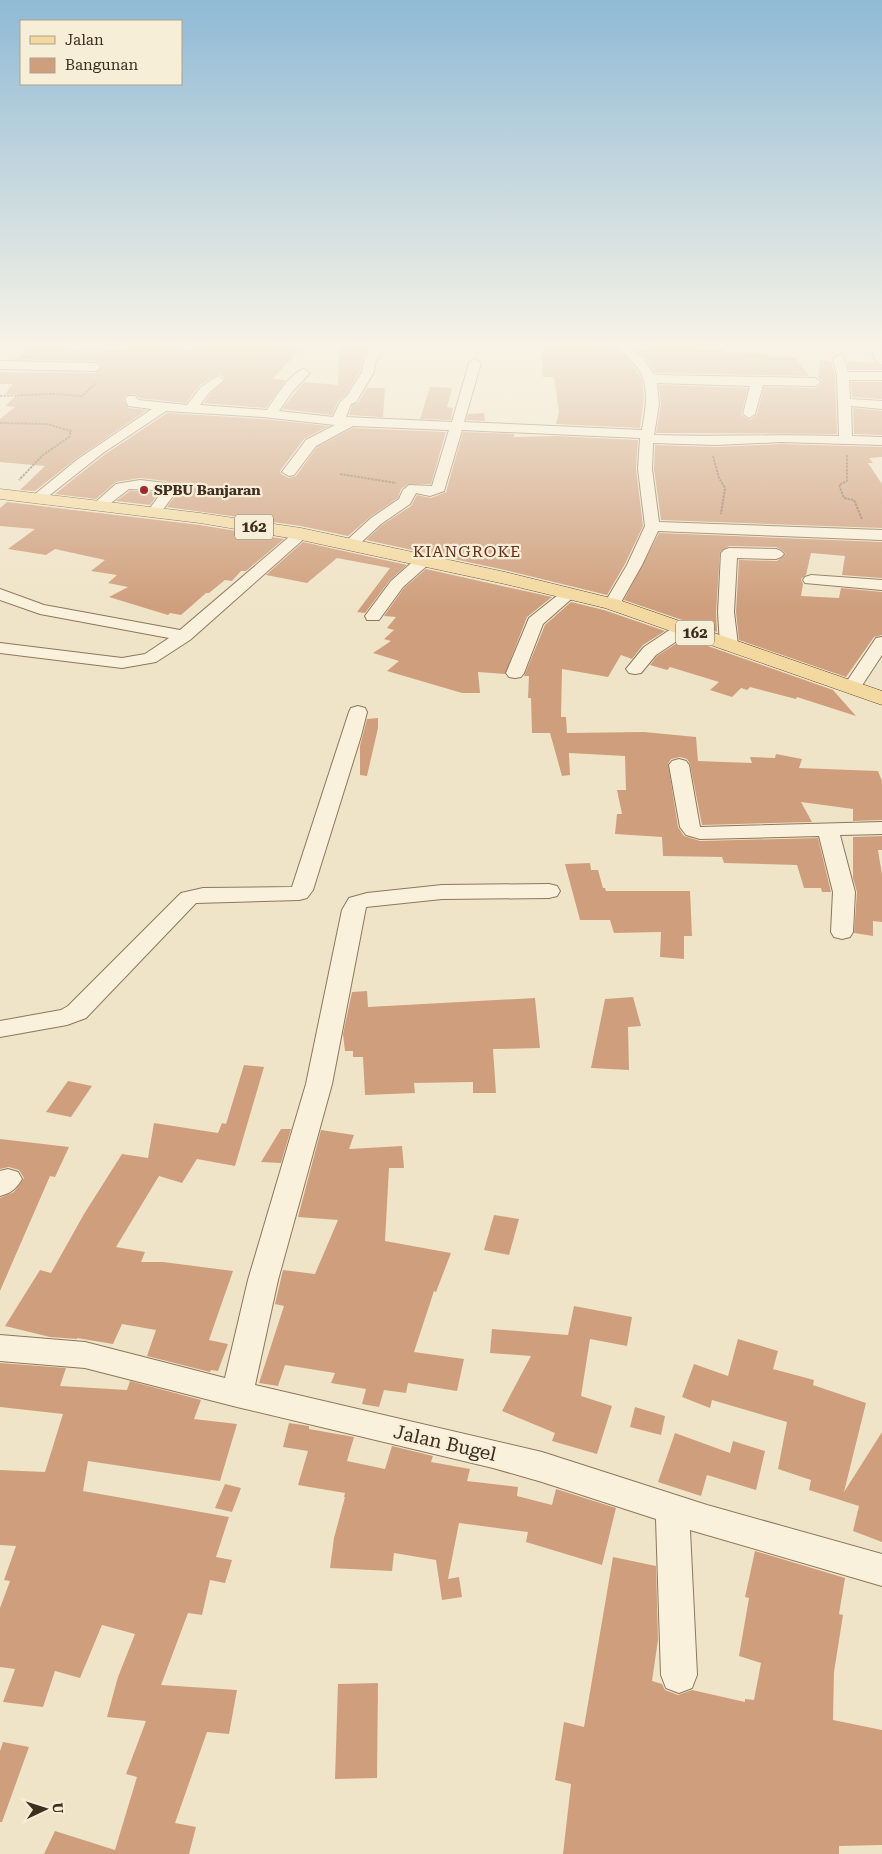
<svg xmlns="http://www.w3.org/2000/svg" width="882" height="1854" viewBox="0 0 882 1854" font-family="'Roboto Serif',serif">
<rect width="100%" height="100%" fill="#f0e4c8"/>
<!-- building -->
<g fill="#cf9f7d">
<polygon points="27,347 66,347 64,351 85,351 91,353 106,349 127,350 129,347 180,347 181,351 187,353 196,347 303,347 272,379 286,380 266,408 204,403 210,394 225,381 225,378 219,374 200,385 186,403 139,398 135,394 125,395 123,400 128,408 147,410 77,458 35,491 20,490 45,466 0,462 0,419 15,407 5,406 18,394 5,394 13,384 0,384 0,372 95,373 103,366 95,361 9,359 19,358"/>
<polygon points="339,347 369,347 361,362 360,371 346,395 338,401 332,415 282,409 304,382 338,385"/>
<polygon points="541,347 611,347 612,349 617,349 634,365 642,380 644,396 640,428 556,424 559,412 554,377 543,377"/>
<polygon points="658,348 659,350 723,349 724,352 768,354 768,357 796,358 809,376 655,373 646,358 635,349"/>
<polygon points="820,360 831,361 835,376 837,434 656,433 661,404 659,385 748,388 741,415 750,420 757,414 764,387 815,388 822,384 823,381 818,378"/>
<polygon points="847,361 876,363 882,367 882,370 849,370"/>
<polygon points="851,382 882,382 882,399 852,397"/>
<polygon points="430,387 452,388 447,407 453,408 451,420 420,419"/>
<polygon points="367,388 385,388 383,417 349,415 352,405 358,403"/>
<polygon points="853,408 882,411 882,435 854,434"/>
<polygon points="167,413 263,419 329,426 304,439 280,471 281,474 289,478 296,476 317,447 353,428 446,432 431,484 408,484 401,489 398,498 370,517 348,536 301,526 167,507 178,492 166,481 140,478 116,482 96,499 55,494 104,455"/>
<polygon points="484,413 485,421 466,420 468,414"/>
<polygon points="463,432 514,434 514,437 556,436 638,440 636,469 643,526 625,564 607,595 505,570 366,540 382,525 411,506 417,495 431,498 446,492"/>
<polygon points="781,444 882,447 882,457 869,458 873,463 868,463 882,484 882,528 661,520 654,469 655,445 716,447"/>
<polygon points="130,491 158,492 159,493 150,505 116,501"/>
<polygon points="7,502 200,525 284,539 246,571 241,571 232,581 225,580 209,593 206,593 181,615 170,613 168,615 109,597 128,587 108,583 117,575 91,571 105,560 55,549 46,555 8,549 35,529 0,526 0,508"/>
<polygon points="659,533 882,542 882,578 842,575 845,556 811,553 806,575 801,579 803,584 801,596 839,598 841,588 882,592 882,635 874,637 846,677 739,640 736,612 739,560 777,561 786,554 782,550 776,547 729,546 720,552 716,612 717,632 624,600"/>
<polygon points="303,542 407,565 390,580 365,613 357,612 390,568 337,558 307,583 266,575"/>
<polygon points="426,569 552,597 527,617 505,674 478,672 480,693 462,693 387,671 399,661 373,653 391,641 384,639 394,630 387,628 396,617 384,616 404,588"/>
<polygon points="571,602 604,610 665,631 643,645 632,659 621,655 608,677 562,669 561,717 566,717 567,733 644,732 696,737 698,761 752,763 750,757 775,758 776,754 802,759 799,768 878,771 882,781 882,820 853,821 853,809 801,802 812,822 702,825 690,764 687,759 680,757 671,759 668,764 678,827 684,836 700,841 818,838 831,892 822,892 821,888 804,888 797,865 724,863 722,857 663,856 662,837 615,834 617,814 622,814 617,790 626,790 625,756 569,753 570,775 562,776 550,733 532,733 531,698 528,698 529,676 524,676 545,625"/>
<polygon points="685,638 833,690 856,716 797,697 796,699 750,687 747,690 741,688 732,697 710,690 719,682 670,667 667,670 650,665 657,656"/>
<polygon points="378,718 378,728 367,776 360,775 360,746 367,719"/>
<polygon points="882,836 882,850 878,850 882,875 882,922 873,921 873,936 854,933 857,892 853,878 853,837"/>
<polygon points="590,863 591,870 598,870 603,888 605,888 606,891 690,891 692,936 684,936 684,959 660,957 661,932 614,933 610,920 580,920 565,864"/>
<polygon points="367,991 368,1007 535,998 540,1048 493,1049 496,1093 473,1093 473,1082 414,1083 415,1093 365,1095 363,1057 353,1057 353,1051 345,1051 343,1034 352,992"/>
<polygon points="633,997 641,1026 628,1027 629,1070 591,1068 605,999"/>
<polygon points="244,1065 264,1067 235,1166 197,1159 182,1183 159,1176 116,1247 145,1252 141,1262 163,1262 233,1271 209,1340 228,1344 218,1371 211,1370 210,1372 147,1356 156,1330 122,1324 113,1344 77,1338 77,1339 50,1337 5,1326 40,1270 51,1273 84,1214 122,1154 148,1158 154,1123 218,1133 222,1123 226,1124"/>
<polygon points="68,1081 92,1086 71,1117 46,1112"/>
<polygon points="281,1129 291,1129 281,1163 261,1162"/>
<polygon points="321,1130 354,1135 349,1149 402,1146 404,1168 389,1168 385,1241 451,1253 436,1292 434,1291 414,1352 464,1359 457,1391 408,1383 406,1393 384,1390 379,1407 362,1404 366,1389 331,1383 335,1373 285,1365 278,1386 259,1383 284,1306 275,1304 283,1270 315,1274 338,1220 298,1217"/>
<polygon points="0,1139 69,1147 55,1177 50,1176 0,1291 0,1198 14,1192 24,1178 19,1170 9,1167 0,1169"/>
<polygon points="494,1215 519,1219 509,1255 484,1250"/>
<polygon points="574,1306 632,1317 627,1346 590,1339 581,1396 612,1406 597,1454 552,1441 555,1433 502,1411 531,1356 490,1353 492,1329 568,1335"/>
<polygon points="738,1339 778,1351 773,1369 814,1380 813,1385 866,1403 844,1492 882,1432 882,1542 853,1531 859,1506 809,1490 811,1480 778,1469 787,1422 712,1400 710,1408 682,1397 694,1364 728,1376"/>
<polygon points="0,1363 66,1368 60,1386 127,1390 130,1381 201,1400 194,1419 237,1424 220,1481 88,1461 83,1491 229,1517 216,1557 232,1560 225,1583 210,1580 202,1615 188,1613 161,1685 237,1690 229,1734 207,1732 175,1823 196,1827 189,1854 44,1854 55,1831 115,1850 137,1777 126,1774 146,1721 107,1717 118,1677 135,1634 102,1625 80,1678 55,1671 43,1707 3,1702 15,1669 0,1667 0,1608 10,1581 4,1580 16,1546 0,1545 0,1470 45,1472 63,1414 0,1407"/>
<polygon points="635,1407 665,1416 661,1435 630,1427"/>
<polygon points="289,1423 309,1426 309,1429 354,1437 347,1461 385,1469 392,1446 433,1456 431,1462 470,1469 467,1481 518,1487 517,1496 552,1505 556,1489 616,1508 602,1565 526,1542 528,1532 459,1523 448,1579 459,1577 462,1597 442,1600 436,1560 394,1553 392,1571 330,1568 334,1538 345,1497 344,1497 345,1493 298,1485 308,1451 283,1447"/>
<polygon points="675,1433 730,1453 733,1441 765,1451 756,1490 707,1475 701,1496 658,1482"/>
<polygon points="225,1484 241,1488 232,1512 215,1508"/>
<polygon points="755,1551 845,1578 839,1614 843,1615 834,1672 833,1720 882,1730 882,1845 839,1846 839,1854 563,1854 571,1784 555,1780 564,1722 584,1727 613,1557 656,1566 658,1640 652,1681 662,1684 665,1690 678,1695 692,1690 745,1702 745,1699 754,1700 761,1663 739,1656 749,1598 745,1597"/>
<polygon points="378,1683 377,1778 335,1779 338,1684"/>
<polygon points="3,1742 29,1747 2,1822 0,1822 0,1751"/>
</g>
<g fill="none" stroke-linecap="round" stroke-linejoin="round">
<!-- minor casing -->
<g stroke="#8d765c" stroke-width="2">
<g id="minor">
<polygon points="86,347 98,347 91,351 87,350"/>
<polygon points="182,347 194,347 187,351 183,350"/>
<path d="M371,347H383L375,363L374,372L356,402L351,404L346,417L452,422L469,363L475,359L481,363L464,422L642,430C646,407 651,383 635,364C630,358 622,353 618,347H630L644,359L654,375L815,378L821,382L815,386L763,385L755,414L749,418L743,414L750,386L657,383L659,404L654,435C716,437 777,434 839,436L837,376L833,359L839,355L843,356L848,372H882V380H849L850,399L882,401V409L851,406L852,436L882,437V445L781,442L716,445L653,443L652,469L659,522L882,530V540L658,531L642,565L620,604L618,607H606L604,604L627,565L645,526L638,469L640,438L462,430L444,491L430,496L416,493L410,504L381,524L355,548H345L342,545L345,542L371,518L399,499L403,490L409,485L432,486L449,430L353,426L316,446L294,475L289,476L282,472L306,440L335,425L263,417L166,411L103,453L41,502H31L29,499L78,459L152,409L128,406L125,399L127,396H135L138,400L187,405L201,387L218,376L224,380L209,393L200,405L267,410C275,398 290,373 304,369L310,373L292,392L279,411L333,417L340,402L347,396L362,372L363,363Z"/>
<polygon points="870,347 882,347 882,365 876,361"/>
<polygon points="0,361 95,363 101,367 95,371 0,369"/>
<polygon points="140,480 166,483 176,492 159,515 149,515 147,512 162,492 158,490 129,489 103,509 93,509 91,506 116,484"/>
<polygon points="301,529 306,531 309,534 306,537 190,640 156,662 122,668 0,653 0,643 122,658 145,654 169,638 40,614 0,600 0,589 44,605 180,630 296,531"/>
<polygon points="729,548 776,549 781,551 784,554 781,557 776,559 737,558 734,612 738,645 735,649 729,650 723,649 720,645 718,612 721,553 724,550"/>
<polygon points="423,556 429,558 431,561 429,564 403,587 379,620 367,620 365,616 391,581 417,558"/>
<polygon points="811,575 882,580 882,590 805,583 803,580 805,577"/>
<polygon points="569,589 575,591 577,594 543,624 524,673 521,677 515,678 509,677 506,673 529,618 563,591"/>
<polygon points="683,624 689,625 691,629 689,633 656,655 641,673 635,674 629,673 626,669 644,647 677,625"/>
<polygon points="882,637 882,655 861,687 858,691 852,692 846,691 843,687 876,638"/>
<polygon points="358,706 365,708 367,712 361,736 313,890 307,898 299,900 196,903 86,1018 67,1025 0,1037 0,1021 61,1010 68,1006 181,893 203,888 292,887 349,712 351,708"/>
<polygon points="679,759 686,761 689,765 700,827 882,822 882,834 840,835 855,892 853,932 850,937 842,939 834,937 831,932 833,892 819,836 700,839 686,835 680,827 669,765 672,761"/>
<polygon points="549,884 557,886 560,891 557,896 549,898 442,899 366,907 332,1084 278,1280 255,1385 542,1452 707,1505 882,1554 882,1586 690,1530 697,1675 692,1688 679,1693 666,1688 661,1675 656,1519 542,1482 493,1468 237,1407 85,1368 0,1361 0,1335 85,1342 225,1378 248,1280 306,1084 342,910 349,898 367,893 442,885"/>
<path d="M8,1169L18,1172L22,1179C16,1189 11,1193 0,1196V1171Z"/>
</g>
</g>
<!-- major casing -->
<g stroke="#5b4430" stroke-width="1">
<polygon id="major" points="0,489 200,513 301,528 505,572 619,600 882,691 882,705 605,608 505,584 301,540 200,523 0,499"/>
</g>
<!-- path -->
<g stroke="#8d765c" stroke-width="2" stroke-dasharray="2.5 1" stroke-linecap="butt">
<polyline points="656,347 689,347"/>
<polyline points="0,396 53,394 82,396 96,383"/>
<polyline points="0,423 47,424 71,431 69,437 43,455 19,480"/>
<polyline points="847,455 847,481 839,485 844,498 854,500 862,519"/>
<polyline points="713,456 719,478 725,488 721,514"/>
<polyline points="340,474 396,483"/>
</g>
<!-- minor -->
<use href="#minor" fill="#faf1dc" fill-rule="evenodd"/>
<!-- major -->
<use href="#major" fill="#f3d9a0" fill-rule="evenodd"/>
</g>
<!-- sky -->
<linearGradient id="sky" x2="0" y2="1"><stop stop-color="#8fbad6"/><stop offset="0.57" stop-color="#f8f3e6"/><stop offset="1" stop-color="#f8f3e6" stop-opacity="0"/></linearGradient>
<rect width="882" height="606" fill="url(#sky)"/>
<!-- markers -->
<circle fill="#9e2a2b" stroke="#f7eed8" stroke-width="2" cx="144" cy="490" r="5"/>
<g text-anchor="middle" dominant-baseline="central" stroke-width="4.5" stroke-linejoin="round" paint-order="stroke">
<!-- far-poi labels -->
<g font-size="14" font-weight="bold" fill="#3d2e20" stroke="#f7eed8" text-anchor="start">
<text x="154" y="490">SPBU Banjaran</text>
</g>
<!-- shield labels -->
<g fill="#f7eed8" stroke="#756857" stroke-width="1">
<rect x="235" y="514.5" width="38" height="25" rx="4"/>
<rect x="676" y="620.5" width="38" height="25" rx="4"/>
</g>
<g font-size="15" font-weight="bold" fill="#3d2e20">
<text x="254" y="527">162</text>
<text x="695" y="633">162</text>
</g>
<!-- far-quarter labels -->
<g font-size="16" letter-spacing="1" fill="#6b2e1e" stroke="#f7eed8">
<text x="467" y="551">KIANGROKE</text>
</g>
<!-- near-street labels -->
<g font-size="19" fill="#3d2e20" stroke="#f7eed8">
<text transform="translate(445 1443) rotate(13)">Jalan Bugel</text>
</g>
</g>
<!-- legend -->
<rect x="20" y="20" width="162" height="65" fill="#f7eed8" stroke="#ada18e"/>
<rect x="30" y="36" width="25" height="8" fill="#f3d9a0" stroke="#ada18e"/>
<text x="65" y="45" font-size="15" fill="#3d2e20">Jalan</text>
<rect x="30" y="58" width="25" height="15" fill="#cf9f7d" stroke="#ada18e"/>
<text x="65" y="70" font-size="15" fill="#3d2e20">Bangunan</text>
<!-- north arrow -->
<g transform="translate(45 1809) rotate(86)" stroke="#f7eed8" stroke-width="4" paint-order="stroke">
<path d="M0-4L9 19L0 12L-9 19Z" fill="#3d2e20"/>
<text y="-8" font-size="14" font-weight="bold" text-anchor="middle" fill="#3d2e20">U</text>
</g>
</svg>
